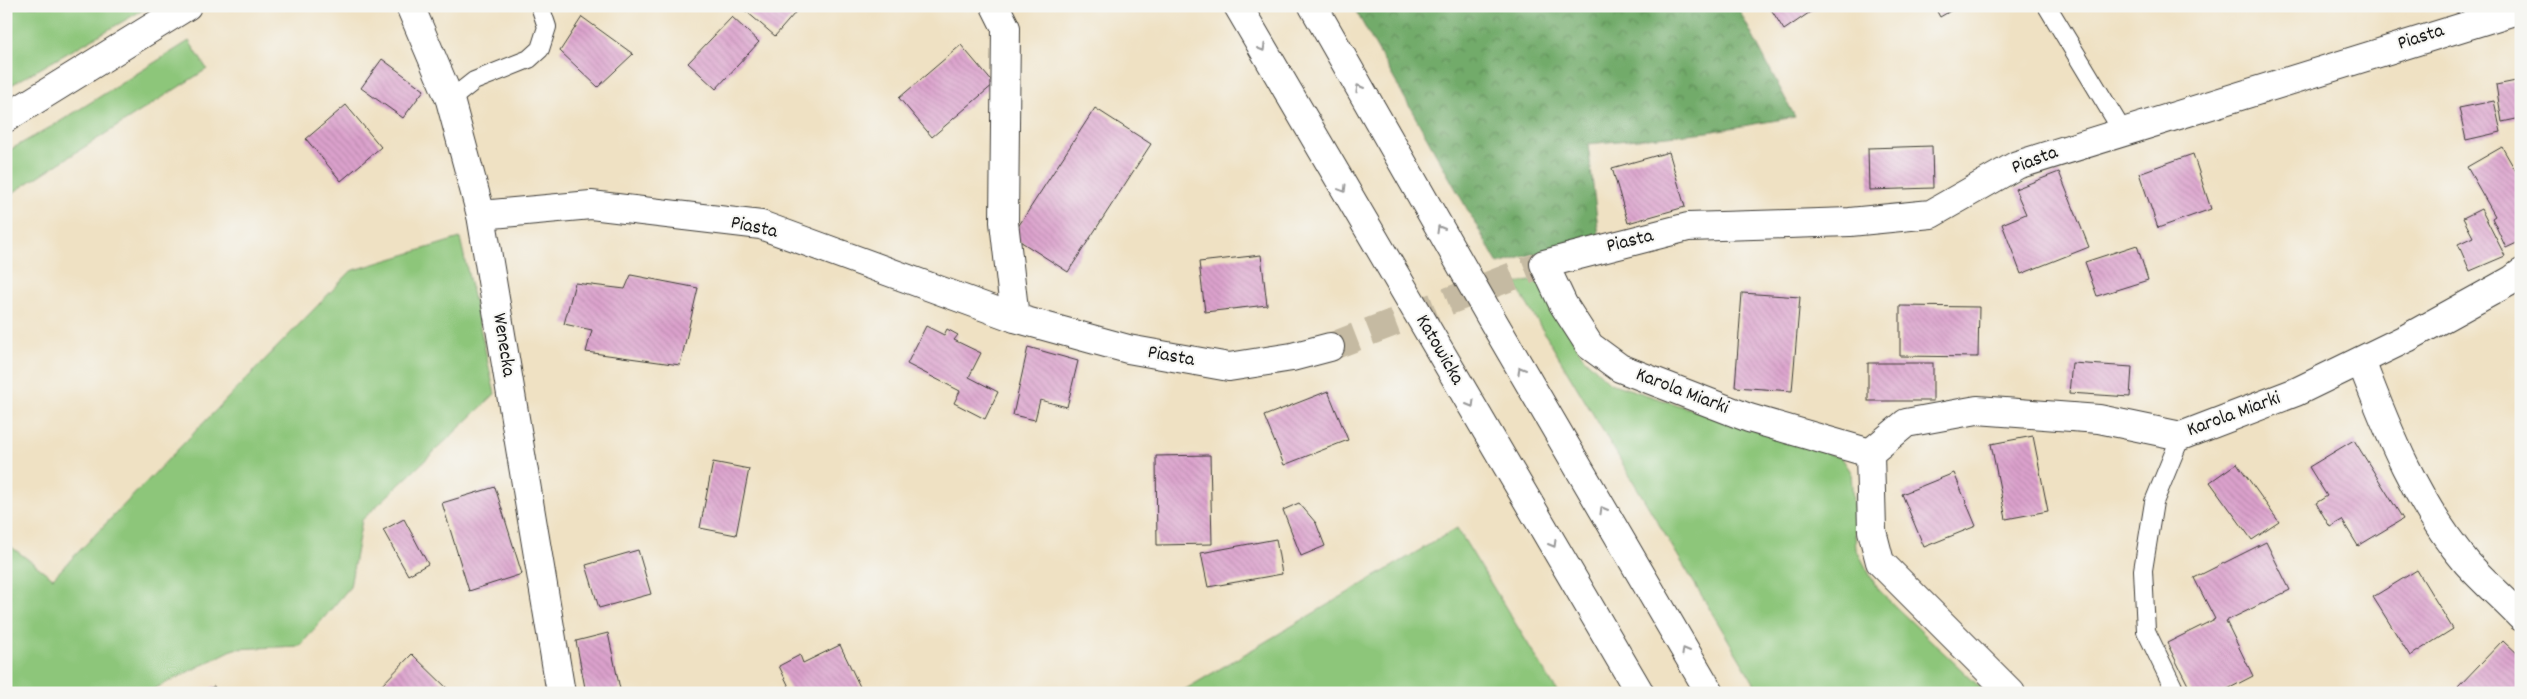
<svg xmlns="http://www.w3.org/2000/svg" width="2527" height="699" viewBox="0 0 2527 699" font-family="Dekko,sans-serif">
<defs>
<pattern id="forest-crowns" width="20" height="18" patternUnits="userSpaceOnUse" patternTransform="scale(1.25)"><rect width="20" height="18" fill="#72ab6a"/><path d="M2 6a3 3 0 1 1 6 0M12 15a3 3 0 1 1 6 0" fill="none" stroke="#5d8a56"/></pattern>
<pattern id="building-back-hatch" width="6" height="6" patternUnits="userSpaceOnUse" patternTransform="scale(1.25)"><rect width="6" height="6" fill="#dba1cc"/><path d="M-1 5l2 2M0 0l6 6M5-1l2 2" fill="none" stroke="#bb8aaf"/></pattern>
</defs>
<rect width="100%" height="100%" fill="#f6f6f2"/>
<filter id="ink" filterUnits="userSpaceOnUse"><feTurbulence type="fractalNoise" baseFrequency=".02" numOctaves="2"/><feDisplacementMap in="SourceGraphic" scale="10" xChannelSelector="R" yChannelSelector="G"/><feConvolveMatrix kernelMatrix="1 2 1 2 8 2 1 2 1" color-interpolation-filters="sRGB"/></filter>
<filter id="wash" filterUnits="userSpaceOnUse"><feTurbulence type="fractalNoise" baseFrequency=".0096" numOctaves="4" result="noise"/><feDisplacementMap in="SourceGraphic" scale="20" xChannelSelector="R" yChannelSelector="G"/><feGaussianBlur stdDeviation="1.12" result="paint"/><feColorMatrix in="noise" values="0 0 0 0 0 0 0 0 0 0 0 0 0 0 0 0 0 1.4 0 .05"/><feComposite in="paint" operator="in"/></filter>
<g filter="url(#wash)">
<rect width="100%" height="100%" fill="#efe1c3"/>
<!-- grass -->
<g fill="#8dc67a" stroke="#54714b">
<polygon points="6,6 150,6 6,88"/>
<polygon points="189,41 207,69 6,197 6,152 56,124"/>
<polygon points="460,238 495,394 362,520 350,587 300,646 234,649 146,693 6,693 6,543 53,578 351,271"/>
<polygon points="1540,279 1583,357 1610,383 1842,458 1851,472 1856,549 1878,590 1986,693 1760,693 1515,284"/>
<polygon points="1457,528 1558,693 1179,693"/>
</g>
<!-- forest -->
<polygon fill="url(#forest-crowns)" stroke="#476443" points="1353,6 1737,6 1795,117 1707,132 1588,144 1599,236 1498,264"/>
<g id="blocks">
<!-- building -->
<g fill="url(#building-back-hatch)">
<polygon points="740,6 801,6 775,36"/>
<polygon points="1769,6 1819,6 1784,30"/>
<polygon points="1934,6 1959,6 1940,17"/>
<polygon points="582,17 633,54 598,87 560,51"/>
<polygon points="732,17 759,42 716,89 688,63"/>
<polygon points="2521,30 2521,42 2520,42 2517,31"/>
<polygon points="961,45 994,84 932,137 899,98"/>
<polygon points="382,59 424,90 403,118 361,88"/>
<polygon points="2521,80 2521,118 2502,122 2496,85"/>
<polygon points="2494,101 2501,132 2466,140 2459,108"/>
<polygon points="346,105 381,147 341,181 306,139"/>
<polygon points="1095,108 1151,144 1068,272 1012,236"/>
<polygon points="1932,146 1933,188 1869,190 1868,148"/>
<polygon points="2502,147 2521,180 2521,241 2506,248 2492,218 2495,216 2467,167"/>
<polygon points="1669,152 1685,207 1628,223 1612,168"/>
<polygon points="2193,154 2211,209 2158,228 2139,173"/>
<polygon points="2059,172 2089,247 2021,274 2002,224 2026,214 2015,189"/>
<polygon points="2481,209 2505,256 2470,271 2458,244 2473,237 2463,218"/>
<polygon points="2137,245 2148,280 2097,296 2085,262"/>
<polygon points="1261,255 1267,305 1205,312 1199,262"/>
<polygon points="631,275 698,288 680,365 586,352 592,330 564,324 575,283 625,289"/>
<polygon points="1742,293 1800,297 1792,391 1735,387"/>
<polygon points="1900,306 1979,307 1978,357 1900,356"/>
<polygon points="926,326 944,335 947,329 958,335 954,340 981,353 969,377 998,392 985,419 954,403 960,391 907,364"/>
<polygon points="1028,347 1078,361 1067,407 1040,400 1035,420 1013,415"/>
<rect x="1868" y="363" width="65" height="38"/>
<polygon points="2072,363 2132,367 2130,397 2069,393"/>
<polygon points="1328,391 1348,440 1284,465 1264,416"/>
<polygon points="2033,436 2048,511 2006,519 1991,444"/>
<polygon points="2354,440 2403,519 2358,546 2342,520 2330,527 2316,503 2327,496 2309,467"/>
<polygon points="1210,455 1212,544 1157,545 1156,456"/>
<polygon points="713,462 749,469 736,535 700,528"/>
<polygon points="2237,463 2279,522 2252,540 2210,482"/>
<polygon points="1954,473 1976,526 1924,547 1902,494"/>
<polygon points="495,487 522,574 469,591 442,503"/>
<polygon points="1299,503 1316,523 1325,546 1301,556 1283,510"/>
<polygon points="404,519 428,564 408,575 383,530"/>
<polygon points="1276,539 1282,574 1208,587 1201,553"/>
<polygon points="2266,542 2290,590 2226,621 2253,676 2220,693 2192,693 2167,643 2215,619 2194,578"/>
<polygon points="638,550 651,594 599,608 586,565"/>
<polygon points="2417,570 2453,629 2410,656 2373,597"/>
<polygon points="608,633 620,689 601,693 586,693 576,641"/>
<polygon points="2503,640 2521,657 2521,693 2465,693 2458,687"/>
<polygon points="840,645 863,693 810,693 810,691 792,693 779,666 800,655 803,663"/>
<polygon points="412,654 452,693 380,693 377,690"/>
<polygon points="214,686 218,693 203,693"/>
</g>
</g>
</g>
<g filter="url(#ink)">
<use href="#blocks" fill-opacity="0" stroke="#3c3a35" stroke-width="1"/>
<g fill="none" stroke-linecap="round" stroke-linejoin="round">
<!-- street-tunnel -->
<polyline stroke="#c5baa2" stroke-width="28" stroke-dasharray="28 14" stroke-linecap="butt" points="1330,347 1544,264"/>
<!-- lane casing -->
<g stroke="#3c3a35" stroke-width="20">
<g id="lane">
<polyline points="2047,6 2123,132"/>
<polyline points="450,100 474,81 529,59 540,49 547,27 540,6"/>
<polyline points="2176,693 2146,631 2143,570 2154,502 2181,436"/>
</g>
</g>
<!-- street casing -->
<g stroke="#3c3a35" stroke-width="30">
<g id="street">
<polyline points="410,6 450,100 481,215 561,693"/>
<polyline points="995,6 1006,28 1004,222 1015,318"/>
<polyline points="481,215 591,205 761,225 1015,318 1128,349 1229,367 1292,357 1330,347"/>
<path d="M2361,361C2388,432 2417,504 2467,563C2484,582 2504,599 2521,617"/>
<polyline points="1870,453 1749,418 1620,368 1590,346 1563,304 1544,264 1688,227 1850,222 1931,214 2017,165 2521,9"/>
<polyline points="2011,693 1880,562 1872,531 1870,453 1906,423 1977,410 2099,419 2181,436 2296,392 2407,338 2512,280 2521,273"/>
</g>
</g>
<!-- secondary casing -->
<g stroke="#3c3a35" stroke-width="30">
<polyline id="secondary" points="6,118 187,6"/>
</g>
<!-- primary casing -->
<g stroke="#3c3a35" stroke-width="30">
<g id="primary">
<polyline points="1238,6 1640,693"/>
<polyline points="1313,6 1490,316 1710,693"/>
</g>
</g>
<!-- lane -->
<use href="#lane" stroke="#fff" stroke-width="18"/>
<!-- street -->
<use href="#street" stroke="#fff" stroke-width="28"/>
<!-- secondary -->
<use href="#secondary" stroke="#fff" stroke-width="28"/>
<!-- primary -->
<use href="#primary" stroke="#fff" stroke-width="28"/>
</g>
<!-- one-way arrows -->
<defs><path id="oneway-chevron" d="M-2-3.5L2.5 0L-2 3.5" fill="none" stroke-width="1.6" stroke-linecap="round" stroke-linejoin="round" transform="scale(1.25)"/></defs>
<g stroke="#999">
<use href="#oneway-chevron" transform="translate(1262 48) rotate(60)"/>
<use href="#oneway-chevron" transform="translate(1359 88) rotate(-120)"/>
<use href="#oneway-chevron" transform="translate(1343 189) rotate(59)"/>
<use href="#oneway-chevron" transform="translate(1440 229) rotate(-120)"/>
<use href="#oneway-chevron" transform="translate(1521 370) rotate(-120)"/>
<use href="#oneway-chevron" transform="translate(1471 404) rotate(60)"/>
<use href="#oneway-chevron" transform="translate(1603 510) rotate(-120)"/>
<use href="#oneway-chevron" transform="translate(1553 544) rotate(60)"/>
<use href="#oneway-chevron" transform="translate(1685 651) rotate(-120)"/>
</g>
</g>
<g text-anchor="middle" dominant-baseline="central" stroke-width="4" stroke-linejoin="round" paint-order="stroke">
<!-- street labels -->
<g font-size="20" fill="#1c1c1c" stroke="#f6f6f2">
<text transform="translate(2421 38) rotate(-18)">Piasta</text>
<text transform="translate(2035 161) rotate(-21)">Piasta</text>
<text transform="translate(754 228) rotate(12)">Piasta</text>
<text transform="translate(1630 242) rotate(-14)">Piasta</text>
<text transform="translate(503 345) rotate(81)">Wenecka</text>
<text transform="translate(1439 350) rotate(60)">Katowicka</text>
<text transform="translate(1171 357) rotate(10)">Piasta</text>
<text transform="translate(1682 392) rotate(21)">Karola Miarki</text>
<text transform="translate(2234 415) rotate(-20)">Karola Miarki</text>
</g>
</g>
<!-- margin -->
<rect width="2527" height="699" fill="none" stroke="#f6f6f2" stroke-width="25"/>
</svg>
